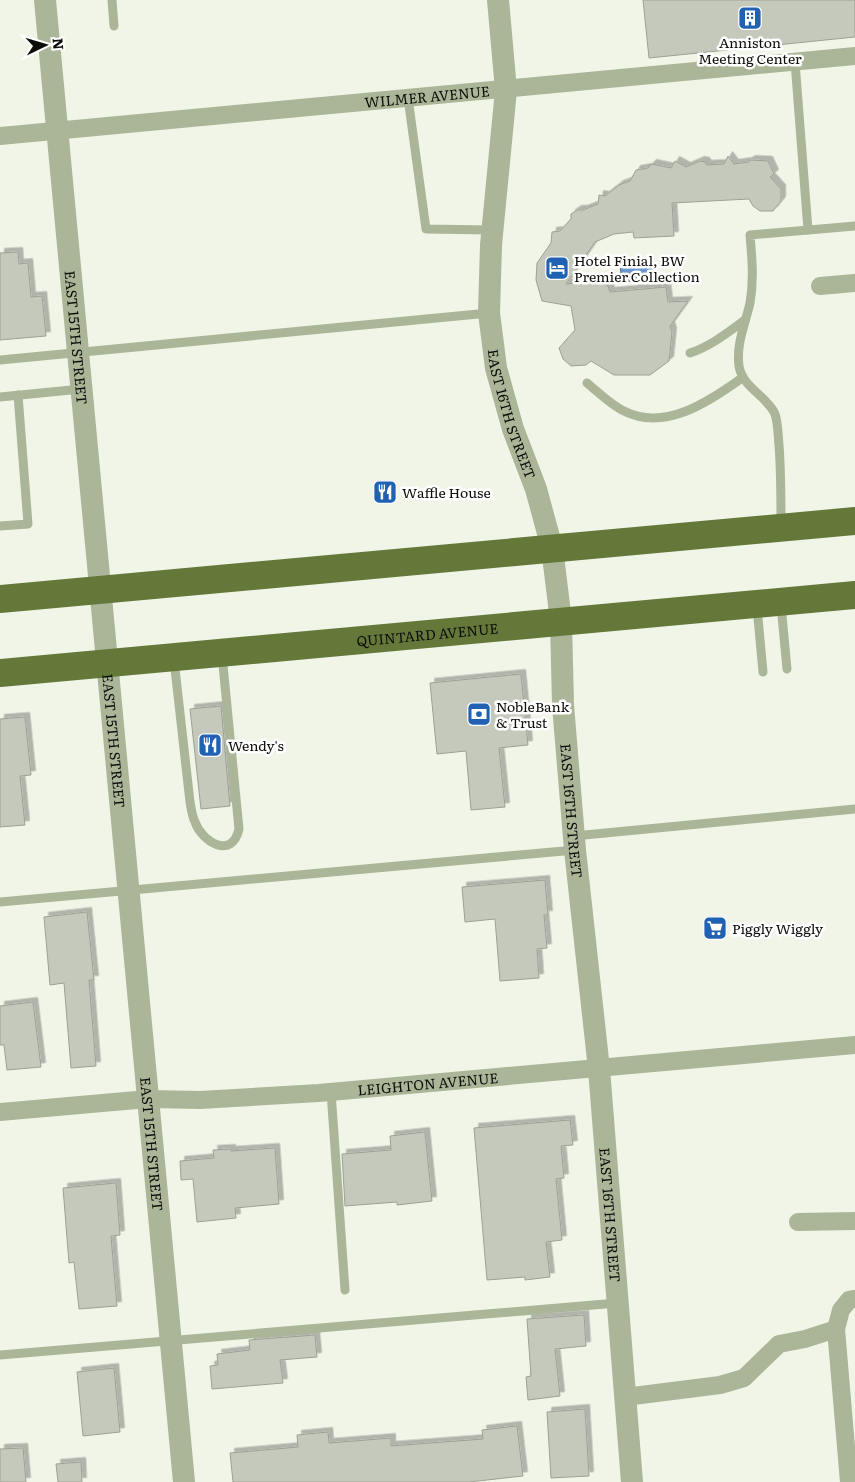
<svg xmlns="http://www.w3.org/2000/svg" width="855" height="1482" viewBox="0 0 855 1482" font-family="Literata,serif">
<defs>
<filter id="shadow"><feDropShadow dx="4.5" dy="-4.5" stdDeviation="0" flood-color="#0004"/></filter>
</defs>
<rect width="100%" height="100%" fill="#f0f5e8"/>
<!-- water -->
<polygon fill="#6b96cf" stroke="#4e6d94" points="652,261 654,279 622,282 620,265"/>
<!-- building -->
<g fill="#c4c9bc" stroke="#9ca194" filter="url(#shadow)">
<polygon points="643,0 855,0 855,37 649,58"/>
<polygon points="728,156 734,164 748,162 751,160 768,161 774,174 770,177 781,189 781,201 773,211 760,211 753,206 749,199 672,203 674,236 634,238 633,232 614,234 595,242 566,284 601,281 608,286 610,292 666,287 668,302 688,301 670,326 672,332 669,361 650,375 614,375 591,361 586,365 571,366 563,359 559,348 575,330 571,306 542,301 536,280 537,263 551,243 552,232 560,231 571,219 571,214 577,210 583,210 598,204 599,195 605,196 619,185 630,181 636,170 648,168 652,164 671,168 675,161 686,167 700,161 705,162 707,165 724,164"/>
<polygon points="18,252 19,264 28,263 31,297 42,296 46,336 0,340 0,253"/>
<polygon points="521,674 528,745 499,748 505,807 471,810 466,751 437,754 430,683"/>
<polygon points="221,706 230,806 201,809 190,709"/>
<polygon points="25,717 31,775 20,776 25,825 0,827 0,719"/>
<polygon points="545,880 548,915 544,915 547,948 537,949 539,978 500,981 495,919 465,922 462,887"/>
<polygon points="87,912 94,980 89,980 96,1066 71,1068 64,983 50,985 44,917"/>
<polygon points="33,1002 41,1067 7,1070 4,1045 0,1045 0,1006"/>
<polygon points="570,1120 573,1145 561,1146 564,1178 556,1179 562,1240 546,1242 550,1277 525,1280 525,1277 487,1280 474,1128"/>
<polygon points="425,1132 432,1201 397,1205 397,1202 345,1206 342,1154 391,1150 390,1136"/>
<polygon points="275,1148 279,1204 235,1208 236,1218 197,1222 193,1179 181,1180 180,1161 214,1158 213,1150 231,1149 231,1151"/>
<polygon points="116,1183 120,1235 111,1236 117,1306 79,1309 74,1262 69,1263 63,1188"/>
<polygon points="584,1315 586,1346 555,1349 560,1396 528,1400 526,1377 531,1376 527,1319"/>
<polygon points="315,1335 317,1357 280,1360 283,1383 212,1389 210,1366 218,1365 217,1354 250,1350 249,1340"/>
<polygon points="114,1368 120,1432 83,1436 77,1372"/>
<polygon points="585,1409 589,1476 551,1478 547,1412"/>
<polygon points="517,1426 523,1476 469,1482 233,1482 230,1453 298,1447 297,1435 328,1432 329,1443 391,1438 391,1446 483,1439 482,1430"/>
<polygon points="23,1448 26,1482 0,1482 0,1449"/>
<polygon points="81,1462 82,1482 58,1482 56,1464"/>
</g>
<g fill="none" stroke-linecap="round" stroke-linejoin="round">
<!-- service -->
<g stroke="#abb698" stroke-width="9">
<polyline points="112,0 114,26"/>
<polyline points="795,62 808,230"/>
<polyline points="408,98 426,229 492,230"/>
<path d="M690,353C711,346 727,333 745,320"/>
<polyline points="0,360 489,313"/>
<path d="M587,383C598,392 611,405 624,411C665,432 710,401 742,378"/>
<polyline points="0,397 81,389"/>
<path d="M781,525C781,498 781,471 779,445C778,435 778,423 775,414C767,396 742,387 739,366C736,344 745,325 750,303C754,280 752,258 750,235L855,226"/>
<polyline points="0,526 28,524 18,395"/>
<polyline points="781,605 787,669"/>
<polyline points="757,607 763,672"/>
<path d="M174,660L190,802C191,808 192,816 195,822C202,842 232,860 239,829L222,655"/>
<polyline points="574,836 855,809"/>
<polyline points="0,902 575,850"/>
<polyline points="331,1092 345,1290"/>
<polyline points="0,1355 617,1303"/>
</g>
<!-- minor -->
<g stroke="#abb698" stroke-width="18">
<path id="s1" d="M0,136L855,56"/>
<polyline points="820,286 855,283"/>
<path id="s2" d="M0,1112L148,1099L200,1100L319,1093L855,1045"/>
<polyline points="798,1222 855,1221"/>
<polyline points="625,1397 720,1385 744,1378 779,1344 805,1339 836,1329"/>
<polyline points="849,1482 836,1329 841,1310 849,1300 855,1299"/>
</g>
<!-- tertiary -->
<g stroke="#abb698" stroke-width="22">
<path id="s3" d="M45,0L184,1482"/>
<path id="s4" d="M498,0L506,90L491,245L489,313L496,368L513,429L536,489L552,548L561,621L563,705L575,850L599,1069L632,1482"/>
</g>
<!-- trunk -->
<g stroke="#64783a" stroke-width="28">
<polyline points="0,599 855,521"/>
<path id="s5" d="M0,673L855,595"/>
</g>
</g>
<!-- icons -->
<defs>
<g id="building-square" transform="scale(1.25)"><rect x="-9" y="-9" width="18" height="18" rx="4" fill="#2061b2" stroke="#fff"/><path d="M-4-6H4V6H1V3H-1V6H-4ZM-2.5-4.3h1.7v1.8h-1.7ZM.8-4.3h1.7v1.8H.8ZM-2.5-1h1.7V.8h-1.7ZM.8-1h1.7V.8H.8Z" fill="#fff"/></g>
<g id="hotel-square" transform="scale(1.25)"><rect x="-9" y="-9" width="18" height="18" rx="4" fill="#2061b2" stroke="#fff"/><path d="M-6-4.5h1.5V1H6V5H4.5V3h-9V5H-6ZM-4 0a1.8 1.8 0 1 1 3.6 0ZM.5 0V-2.5h3Q6-2.5 6 0Z" fill="#fff"/></g>
<g id="restaurant-square" transform="scale(1.25)"><rect x="-9" y="-9" width="18" height="18" rx="4" fill="#2061b2" stroke="#fff"/><path d="M-5-6h1v4h1v-4h1v4h1v-4h1v5L-1.5 .5V6h-2V.5L-5-1ZM5-6V6H3V1.5H1.5Q1.5-4 5-6Z" fill="#fff"/></g>
<g id="bank-square" transform="scale(1.25)"><rect x="-9" y="-9" width="18" height="18" rx="4" fill="#2061b2" stroke="#fff"/><path d="M-6-4H6V4H-6ZM0-2.3a2.3 2.3 0 1 0 0 4.6a2.3 2.3 0 1 0 0-4.6Z" fill="#fff"/></g>
<g id="supermarket-square" transform="scale(1.25)"><rect x="-9" y="-9" width="18" height="18" rx="4" fill="#2061b2" stroke="#fff"/><path d="M-6-5.5h2.5l.6 2H6L4.5 2H-2.5L-4.4-4H-6ZM-1.5 3.2a1.3 1.3 0 1 0 .1 0ZM3 3.2a1.3 1.3 0 1 0 .1 0Z" fill="#fff"/></g>
</defs>
<g fill-rule="evenodd">
<use href="#building-square" x="750" y="18"/>
<use href="#hotel-square" x="557" y="268"/>
<use href="#restaurant-square" x="385" y="492"/>
<use href="#bank-square" x="479" y="714"/>
<use href="#restaurant-square" x="210" y="745"/>
<use href="#supermarket-square" x="715" y="928"/>
</g>
<g text-anchor="middle" dominant-baseline="central" stroke-width="5" stroke-linejoin="round" paint-order="stroke">
<!-- poi labels -->
<g font-size="14" fill="#0c0d09" stroke="#fff" text-anchor="start">
<text x="750" y="42" text-anchor="middle">Anniston<tspan x="750" dy="16">Meeting Center</tspan></text>
<text x="574" y="260">Hotel Finial, BW<tspan x="574" dy="16">Premier Collection</tspan></text>
<text x="402" y="492">Waffle House</text>
<text x="496" y="706">NobleBank<tspan x="496" dy="16">&amp; Trust</tspan></text>
<text x="228" y="745">Wendy's</text>
<text x="732" y="928">Piggly Wiggly</text>
</g>
<!-- street labels -->
<g font-size="14" fill="#0c0d09" stroke="#fff">
<text stroke="none"><textPath href="#s1" startOffset="429">WILMER AVENUE</textPath></text>
<text stroke="none"><textPath href="#s3" startOffset="339">EAST 15TH STREET</textPath></text>
<text stroke="none"><textPath href="#s4" startOffset="418">EAST 16TH STREET</textPath></text>
<text stroke="none"><textPath href="#s5" startOffset="429">QUINTARD AVENUE</textPath></text>
<text stroke="none"><textPath href="#s3" startOffset="744">EAST 15TH STREET</textPath></text>
<text stroke="none"><textPath href="#s4" startOffset="822">EAST 16TH STREET</textPath></text>
<text stroke="none"><textPath href="#s2" startOffset="429">LEIGHTON AVENUE</textPath></text>
<text stroke="none"><textPath href="#s3" startOffset="1149">EAST 15TH STREET</textPath></text>
<text stroke="none"><textPath href="#s4" startOffset="1228">EAST 16TH STREET</textPath></text>
</g>
</g>
<!-- north arrow -->
<g transform="translate(45 45) rotate(85)" stroke="#ffffff" stroke-width="4" paint-order="stroke">
<path d="M0-4L9 19L0 12L-9 19Z" fill="#0c0d09"/>
<text y="-8" font-size="14" font-weight="bold" text-anchor="middle" fill="#0c0d09">N</text>
</g>
</svg>
